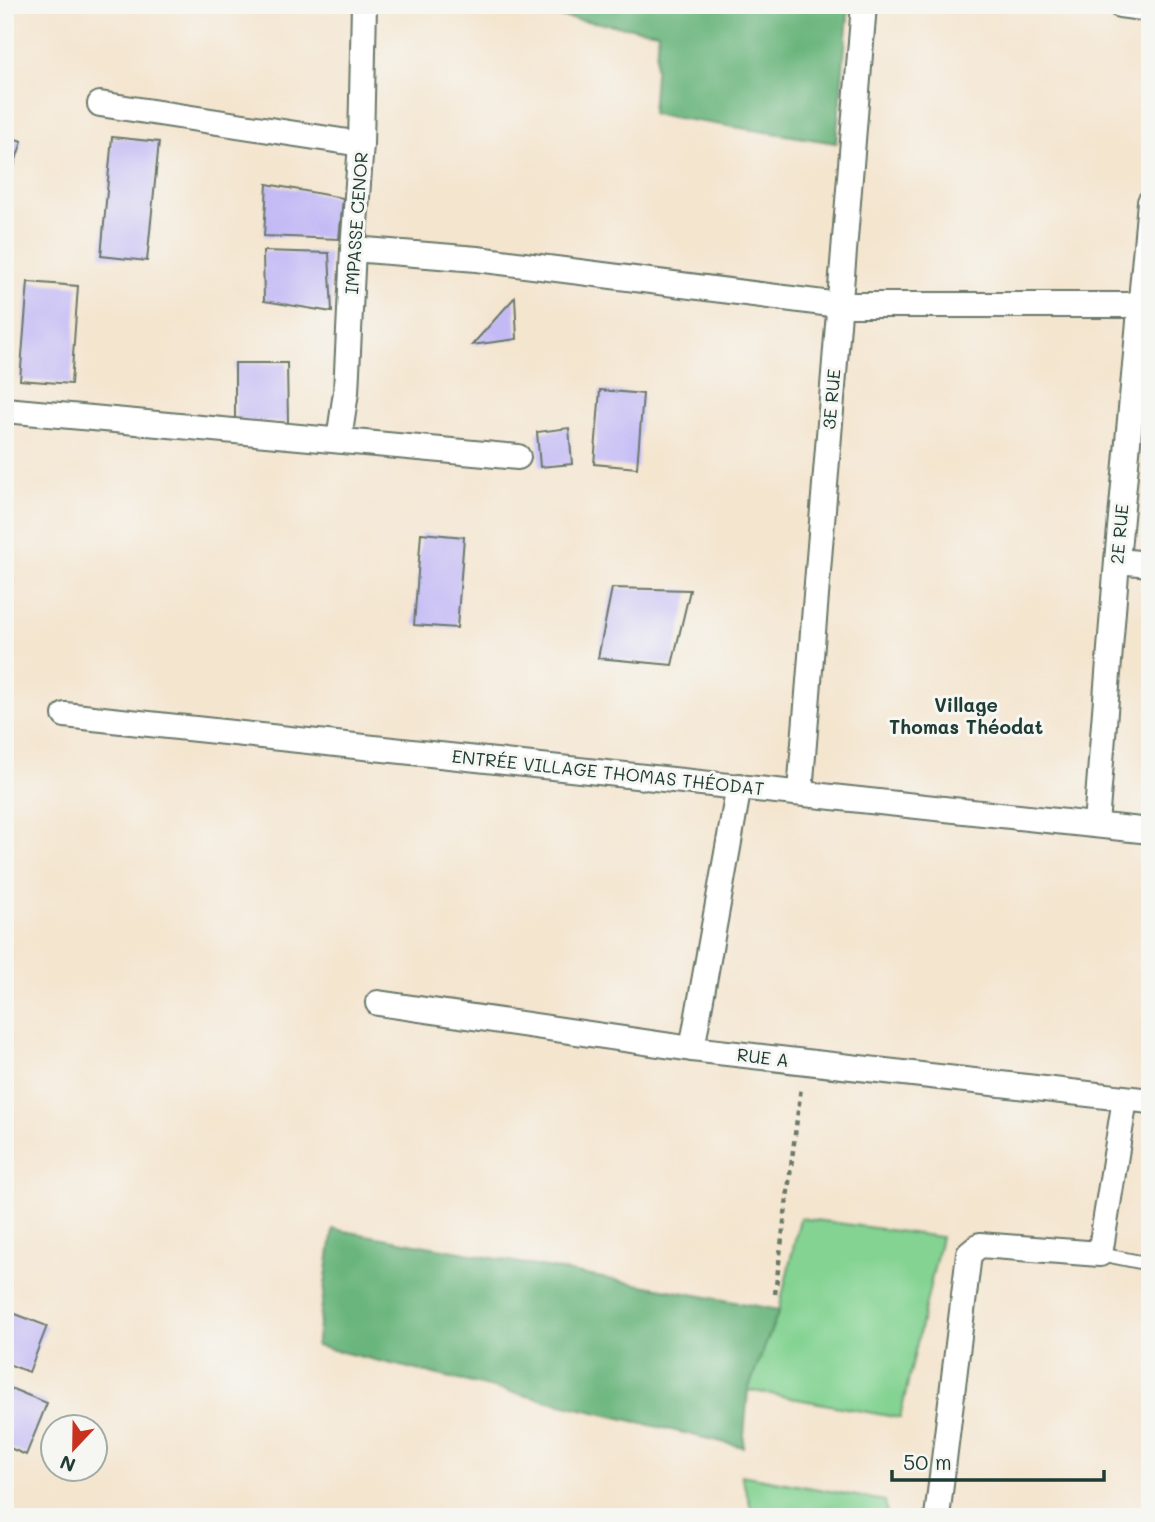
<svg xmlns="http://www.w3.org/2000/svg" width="1155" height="1522" viewBox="0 0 1155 1522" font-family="Mali,sans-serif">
<rect width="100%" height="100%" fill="#f6f6f2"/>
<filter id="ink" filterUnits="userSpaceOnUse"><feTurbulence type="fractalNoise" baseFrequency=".0143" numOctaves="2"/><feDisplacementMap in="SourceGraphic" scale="14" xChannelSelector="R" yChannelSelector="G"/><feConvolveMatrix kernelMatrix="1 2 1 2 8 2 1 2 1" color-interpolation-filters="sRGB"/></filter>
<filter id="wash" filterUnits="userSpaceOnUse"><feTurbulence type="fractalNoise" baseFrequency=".00686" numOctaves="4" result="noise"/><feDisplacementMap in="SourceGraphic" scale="28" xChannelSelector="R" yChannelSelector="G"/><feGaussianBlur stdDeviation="1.57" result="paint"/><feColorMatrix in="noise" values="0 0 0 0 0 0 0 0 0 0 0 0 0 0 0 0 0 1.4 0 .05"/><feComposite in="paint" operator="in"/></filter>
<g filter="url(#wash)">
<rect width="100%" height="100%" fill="#f4e5cf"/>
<!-- green -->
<g fill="#84d393" stroke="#528864" stroke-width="2">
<polygon points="800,1218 941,1237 900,1418 748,1390 779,1310"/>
<polygon points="741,1475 885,1501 887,1517 754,1517"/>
</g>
<!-- forest -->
<g fill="#6bb57d" stroke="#457958" stroke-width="2">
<polygon points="483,5 849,5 836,143 652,114 658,32"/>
<polygon points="333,1229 779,1310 748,1390 743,1447 316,1346"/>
</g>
<g id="blocks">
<!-- building -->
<g fill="#c3baf5">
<polygon points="5,136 22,141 6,191 5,191"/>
<polygon points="112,137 159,142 147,261 101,256"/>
<polygon points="267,184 343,198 339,239 264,236"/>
<polygon points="263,251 329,253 332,312 264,301"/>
<polygon points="28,282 78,286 71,384 20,380"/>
<polygon points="515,297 517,339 472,345"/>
<polygon points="235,363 287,363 288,423 235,420"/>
<polygon points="600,390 643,394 637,468 594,464"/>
<polygon points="569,428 572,464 540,467 537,432"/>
<polygon points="421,533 464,537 457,628 414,625"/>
<polygon points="612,588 690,590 672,665 598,658"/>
<polygon points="5,1310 47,1326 29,1372 5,1363"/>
<polygon points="5,1386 47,1403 26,1455 5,1446"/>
</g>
</g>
</g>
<g filter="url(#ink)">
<use href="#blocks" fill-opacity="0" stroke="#6a786a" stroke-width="2"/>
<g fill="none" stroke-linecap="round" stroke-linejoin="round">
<!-- service casing -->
<g stroke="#6a786a" stroke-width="16">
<polyline id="service" points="1100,1254 1150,1264"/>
</g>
<!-- minor casing -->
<g stroke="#6a786a" stroke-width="28">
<g id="minor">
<polyline points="1120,5 1150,9"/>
<polyline points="100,104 361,144"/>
<polyline points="353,249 477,259 839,305 1150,305"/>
<polyline points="5,410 518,457"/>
<polyline points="339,440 346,392 353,249 361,144 364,5"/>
<polyline points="1117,561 1150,564"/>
<polyline points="65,715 1150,831"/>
<polyline points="800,792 864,5"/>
<polyline points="1096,824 1117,561 1150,202"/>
<polyline points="378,1003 692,1049 1150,1101"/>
<polyline points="692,1049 739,786"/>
<polyline points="937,1517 969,1254 980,1245 1100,1254 1125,1099"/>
</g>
</g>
<!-- path -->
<polyline stroke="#6a786a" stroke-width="4.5" stroke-dasharray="5 5" stroke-linecap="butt" points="775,1294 801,1087"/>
<!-- service -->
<use href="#service" stroke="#fff" stroke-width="12"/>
<!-- minor -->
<use href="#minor" stroke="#fff" stroke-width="24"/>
</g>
</g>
<g text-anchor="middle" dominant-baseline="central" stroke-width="6" stroke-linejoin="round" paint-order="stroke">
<!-- street labels -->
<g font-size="18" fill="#1f3d34" stroke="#f6f6f2">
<text transform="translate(356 223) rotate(-86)">IMPASSE CENOR</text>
<text transform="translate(831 399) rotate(-85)">3E RUE</text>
<text transform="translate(1119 534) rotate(-85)">2E RUE</text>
<text transform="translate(608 772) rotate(6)">ENTRÉE VILLAGE THOMAS THÉODAT</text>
<text transform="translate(763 1057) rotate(7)">RUE A</text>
</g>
<!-- neighbourhood labels -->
<g font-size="19" font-weight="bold" fill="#1f3d34" stroke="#f6f6f2">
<text x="966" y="704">Village<tspan x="966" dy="22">Thomas Théodat</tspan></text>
</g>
</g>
<!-- margin -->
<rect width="1155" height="1522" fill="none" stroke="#f6f6f2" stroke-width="28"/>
<!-- north arrow -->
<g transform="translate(74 1448) rotate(202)"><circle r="33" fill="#f6f6f2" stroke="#a0aca6" stroke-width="2"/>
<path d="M0-5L12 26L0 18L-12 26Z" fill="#c8321e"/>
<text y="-10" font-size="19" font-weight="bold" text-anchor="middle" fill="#1f3d34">N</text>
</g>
<!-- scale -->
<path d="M892 1470v10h212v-10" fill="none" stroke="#1f3d34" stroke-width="3.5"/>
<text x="903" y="1470" font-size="21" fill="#1f3d34" stroke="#f6f6f2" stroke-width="5" paint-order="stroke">50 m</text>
</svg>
